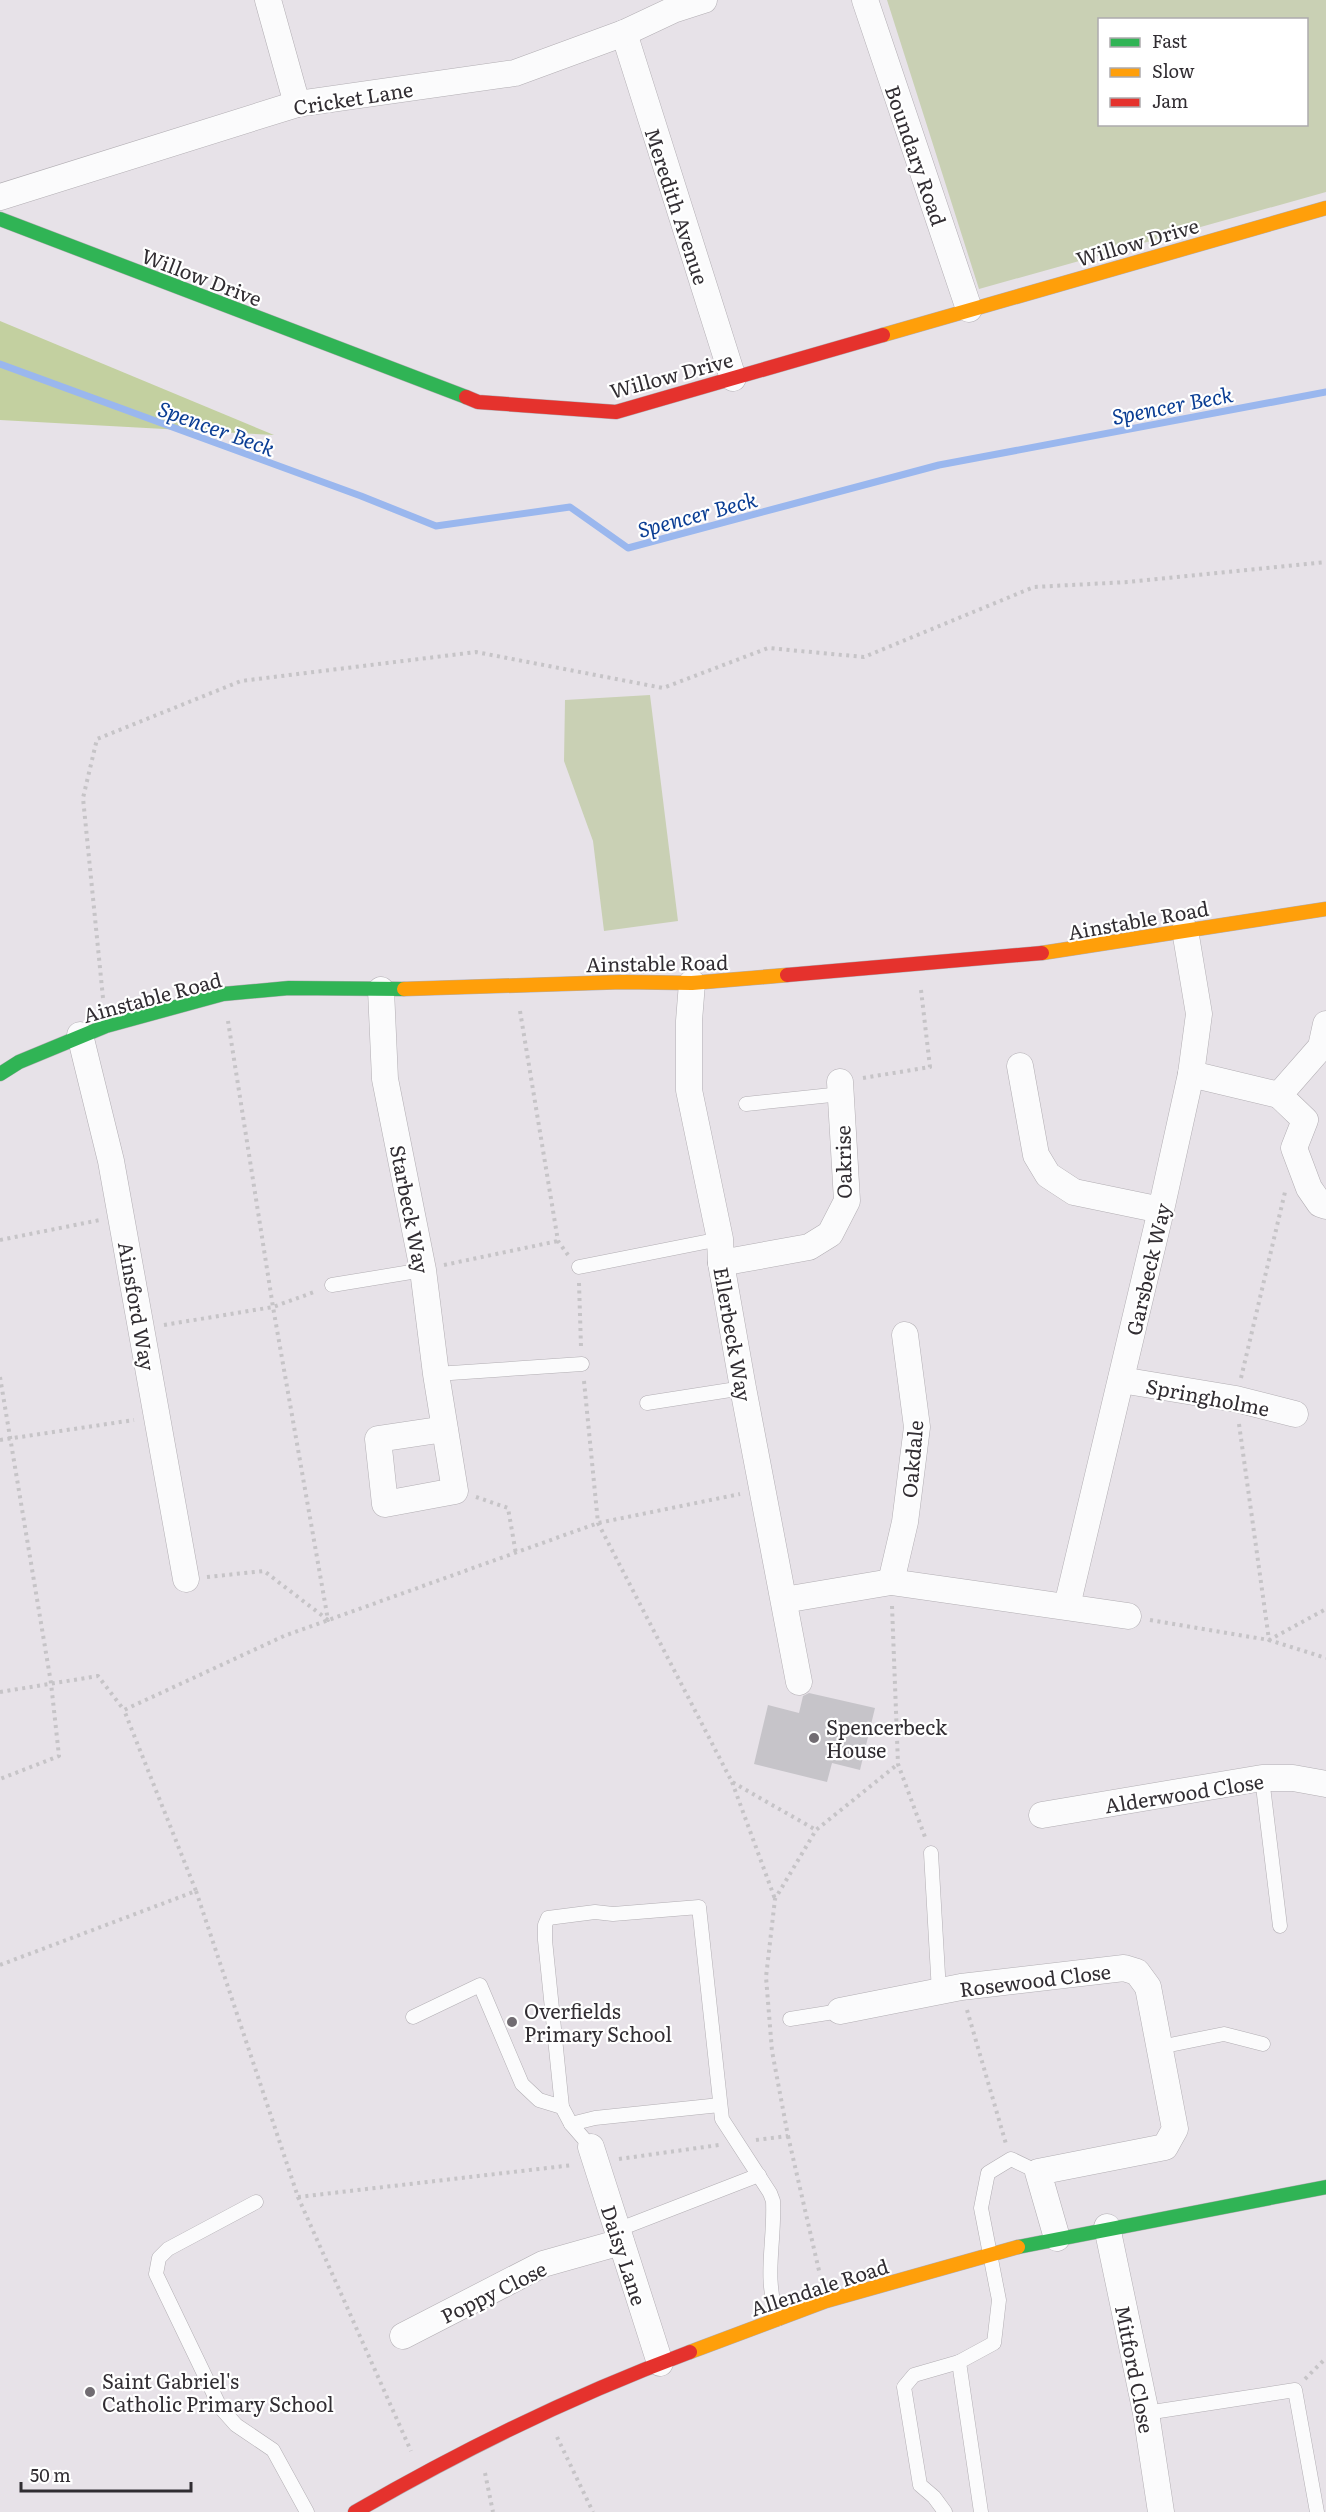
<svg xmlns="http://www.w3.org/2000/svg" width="1326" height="2512" viewBox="0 0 1326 2512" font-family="Literata,serif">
<rect width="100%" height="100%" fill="#e7e2e8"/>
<!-- green -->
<g fill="#c9d0b4" fill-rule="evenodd">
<path d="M887,0H1326V192L979,289ZM1100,20H1306V124H1100Z"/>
<polygon points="650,695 678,921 604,931 593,841 564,761 565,700"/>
</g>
<!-- forest -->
<polygon fill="#c3d0a0" points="0,321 274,435 0,420"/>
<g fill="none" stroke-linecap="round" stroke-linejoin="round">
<!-- stream -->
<polyline stroke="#9ab7ee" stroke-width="7" points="0,364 361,496 436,526 570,507 628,548 939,465 1326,392"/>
</g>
<!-- building -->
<polygon fill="#c6c4c9" points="809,1693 875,1708 860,1770 832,1763 827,1782 754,1764 768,1705 799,1713 803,1696"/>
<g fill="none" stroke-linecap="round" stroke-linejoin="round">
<!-- lane casing -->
<g stroke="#b2aeb3" stroke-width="15">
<g id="lane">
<polyline points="746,1104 841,1094"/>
<polyline points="579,1267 720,1239"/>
<polyline points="332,1285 423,1270"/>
<polyline points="436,1374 582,1364"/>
<polyline points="647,1403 743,1388"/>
<polyline points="1262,1778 1280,1926"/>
<polyline points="931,1853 939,1992"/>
<polyline points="413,2017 480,1985 522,2084 539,2100 562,2107"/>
<polyline points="790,2019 840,2011"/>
<polyline points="1160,2047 1224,2034 1263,2044"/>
<polyline points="571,2124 595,2118 720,2105"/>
<path d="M591,2147L571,2124L562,2107L545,1940V1925L548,1918L595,1912L613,1914L699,1907L722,2119L770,2193L773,2201C775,2244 763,2277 778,2319"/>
<polyline points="256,2202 168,2249 159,2258 156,2274 220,2407 236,2425 273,2450 307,2512"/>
<polyline points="617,2230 759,2175"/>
<polyline points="1146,2413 1295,2390 1317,2512"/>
<polyline points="945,2512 934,2497 920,2485 904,2387 914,2375 959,2362"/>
<polyline points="981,2512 959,2362 994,2343 999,2300 981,2208 988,2173 1011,2159 1038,2172"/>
</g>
</g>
<!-- street casing -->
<g stroke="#b2aeb3" stroke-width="27">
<g id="street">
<polyline points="268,0 297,104"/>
<polyline points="865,0 969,309"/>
<polyline points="624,33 733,378"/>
<polyline points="0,197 297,104 515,73 624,33 673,10 704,0"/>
<polyline points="692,983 689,1021 689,1090 720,1239 721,1263 743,1388 799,1682"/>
<polyline points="381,990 385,1079 423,1270 436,1374 455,1491 385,1504 378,1439 445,1429"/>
<polyline points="1326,1024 1321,1047 1279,1095 1305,1120 1294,1148 1309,1188 1320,1204 1326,1206"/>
<polyline points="80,1035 111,1161 186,1579"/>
<polyline points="1020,1066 1036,1155 1048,1175 1074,1192 1161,1210"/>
<polyline points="1191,1074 1279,1095"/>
<polyline points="721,1263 809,1247 830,1234 847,1201 840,1082"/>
<polyline points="1121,1380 1236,1399 1295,1414"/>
<polyline points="891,1582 905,1522 917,1427 905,1335"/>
<polyline points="784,1600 891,1582 1128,1616"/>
<polyline points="1067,1606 1161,1210 1191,1074 1199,1014 1185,930"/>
<polyline points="1042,1815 1262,1778 1293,1778 1326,1784"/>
<polyline points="840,2011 961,1987 1124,1968 1137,1972 1148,1987 1175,2129 1165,2147 1038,2172 1057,2238"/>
<polyline points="591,2147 660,2363"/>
<polyline points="1107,2227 1146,2413 1161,2512"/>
<polyline points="403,2336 543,2264 621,2242"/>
</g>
</g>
<!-- fast casing -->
<g stroke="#b2aeb3" stroke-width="15">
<g id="fast">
<polyline points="0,219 466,397"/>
<polyline points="0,1074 19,1062 106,1026 223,994 289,988 404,989"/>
<polyline points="1018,2247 1326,2187"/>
</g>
</g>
<!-- slow casing -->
<g stroke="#b2aeb3" stroke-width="15">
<g id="slow">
<polyline points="883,335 1326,208"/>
<polyline points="1042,953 1326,909"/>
<polyline points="404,989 622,982 692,983 787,975"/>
<polyline points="690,2352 826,2301 1018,2247"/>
</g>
</g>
<!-- jam casing -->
<g stroke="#b2aeb3" stroke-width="15">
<g id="jam">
<polyline points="466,397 478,402 616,412 883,335"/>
<polyline points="787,975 1042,953"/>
<path d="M355,2512C462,2450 574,2395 690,2352"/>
</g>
</g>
<!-- path -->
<g stroke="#c6c4c7" stroke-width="4" stroke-dasharray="3 4.5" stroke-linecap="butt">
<polyline points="103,998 83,798 97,739 241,681 476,652 663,688 768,648 864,657 1034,587 1128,582 1326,562"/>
<polyline points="520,1011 558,1241 568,1255"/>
<polyline points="863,1078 930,1067 921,990"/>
<polyline points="0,1240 100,1220"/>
<polyline points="444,1265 558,1241"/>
<polyline points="579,1283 581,1347"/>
<polyline points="164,1325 273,1307 317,1291"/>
<polyline points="0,1377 51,1683 59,1756 0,1779"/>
<polyline points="1241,1378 1285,1192"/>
<polyline points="584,1381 598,1523 732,1782 816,1830"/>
<polyline points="1239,1424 1269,1640 1326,1658"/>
<polyline points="0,1440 134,1420"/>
<polyline points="476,1497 508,1508 516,1554"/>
<polyline points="207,1577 264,1571 328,1620 273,1307 228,1021"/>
<polyline points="892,1606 898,1764 925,1837"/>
<polyline points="1150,1620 1269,1640 1326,1609"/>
<polyline points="0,1692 98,1676 124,1710"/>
<polyline points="732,1782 775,1899"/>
<polyline points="196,1891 298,2197 573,2165"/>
<polyline points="0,1965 196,1891 124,1710 284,1636 598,1523 740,1494"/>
<polyline points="967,2010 1006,2144"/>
<polyline points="788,2136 820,2275"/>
<polyline points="756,2140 788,2136 772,2051 766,1977 775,1899 816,1830 898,1764"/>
<polyline points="619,2159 719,2145"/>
<polyline points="298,2197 411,2451"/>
<polyline points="1305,2379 1326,2358"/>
<polyline points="557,2437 593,2512"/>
<polyline points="485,2473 493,2512"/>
</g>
<!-- lane -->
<use href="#lane" stroke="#fbfbfc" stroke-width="14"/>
<!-- street -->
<use href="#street" stroke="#fbfbfc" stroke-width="26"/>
<!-- fast -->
<use href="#fast" stroke="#30b455" stroke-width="14"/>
<!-- slow -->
<use href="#slow" stroke="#ff9f0a" stroke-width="14"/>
<!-- jam -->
<use href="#jam" stroke="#e5322d" stroke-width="14"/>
</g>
<!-- markers -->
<g fill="#716c72" stroke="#fff" stroke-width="2">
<circle cx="814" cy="1738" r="6"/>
<circle cx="512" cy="2022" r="6"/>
<circle cx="90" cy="2392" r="6"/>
</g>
<g text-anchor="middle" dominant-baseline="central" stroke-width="4.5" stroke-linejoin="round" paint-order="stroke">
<!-- street labels -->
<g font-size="20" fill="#312d32" stroke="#fff">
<text transform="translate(353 97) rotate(-9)">Cricket Lane</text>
<text transform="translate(917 155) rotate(71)">Boundary Road</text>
<text transform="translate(678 206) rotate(72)">Meredith Avenue</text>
<text transform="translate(1137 241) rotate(-16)">Willow Drive</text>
<text transform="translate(202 276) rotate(21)">Willow Drive</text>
<text transform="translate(671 374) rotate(-15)">Willow Drive</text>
<text transform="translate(1138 919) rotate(-10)">Ainstable Road</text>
<text transform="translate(657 962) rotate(-1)">Ainstable Road</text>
<text transform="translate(152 996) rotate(-15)">Ainstable Road</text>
<text transform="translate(842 1162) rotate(-91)">Oakrise</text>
<text transform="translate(411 1209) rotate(79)">Starbeck Way</text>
<text transform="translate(1147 1269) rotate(-77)">Garsbeck Way</text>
<text transform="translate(138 1306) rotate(80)">Ainsford Way</text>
<text transform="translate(734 1334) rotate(80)">Ellerbeck Way</text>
<text transform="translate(1208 1396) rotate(11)">Springholme</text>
<text transform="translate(911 1459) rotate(-85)">Oakdale</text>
<text transform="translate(1184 1792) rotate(-9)">Alderwood Close</text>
<text transform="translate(1035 1979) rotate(-7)">Rosewood Close</text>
<text transform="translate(625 2255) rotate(72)">Daisy Lane</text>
<text transform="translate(819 2286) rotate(-18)">Allendale Road</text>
<text transform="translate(493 2291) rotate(-26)">Poppy Close</text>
<text transform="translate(1136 2369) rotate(79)">Mitford Close</text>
</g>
<!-- poi labels -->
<g font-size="20" fill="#312d32" stroke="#fff" text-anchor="start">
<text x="826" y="1726">Spencerbeck<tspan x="826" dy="23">House</tspan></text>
<text x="524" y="2010">Overfields<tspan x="524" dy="23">Primary School</tspan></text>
<text x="102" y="2380">Saint Gabriel's<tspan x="102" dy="23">Catholic Primary School</tspan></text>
</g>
<!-- water labels -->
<g font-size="21" font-style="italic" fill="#0b3e94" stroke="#fff">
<text transform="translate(1172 404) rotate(-11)">Spencer Beck</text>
<text transform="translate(217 427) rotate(20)">Spencer Beck</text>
<text transform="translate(697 513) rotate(-15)">Spencer Beck</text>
</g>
</g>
<!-- legend -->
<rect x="1098" y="18" width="210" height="108" fill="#ffffff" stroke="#adabad" stroke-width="1.5"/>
<rect x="1110" y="38" width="30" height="9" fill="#30b455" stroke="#adabad" stroke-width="1.5"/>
<text x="1152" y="48" font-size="18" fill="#312d32">Fast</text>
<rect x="1110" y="68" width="30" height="9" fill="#ff9f0a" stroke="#adabad" stroke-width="1.5"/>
<text x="1152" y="78" font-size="18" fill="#312d32">Slow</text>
<rect x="1110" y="98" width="30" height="9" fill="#e5322d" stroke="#adabad" stroke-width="1.5"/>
<text x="1152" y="108" font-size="18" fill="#312d32">Jam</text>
<!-- scale -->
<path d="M21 2482v9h170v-9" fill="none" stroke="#312d32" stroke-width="3"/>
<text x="30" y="2482" font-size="18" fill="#312d32" stroke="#ffffff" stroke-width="4.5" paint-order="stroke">50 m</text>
</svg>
